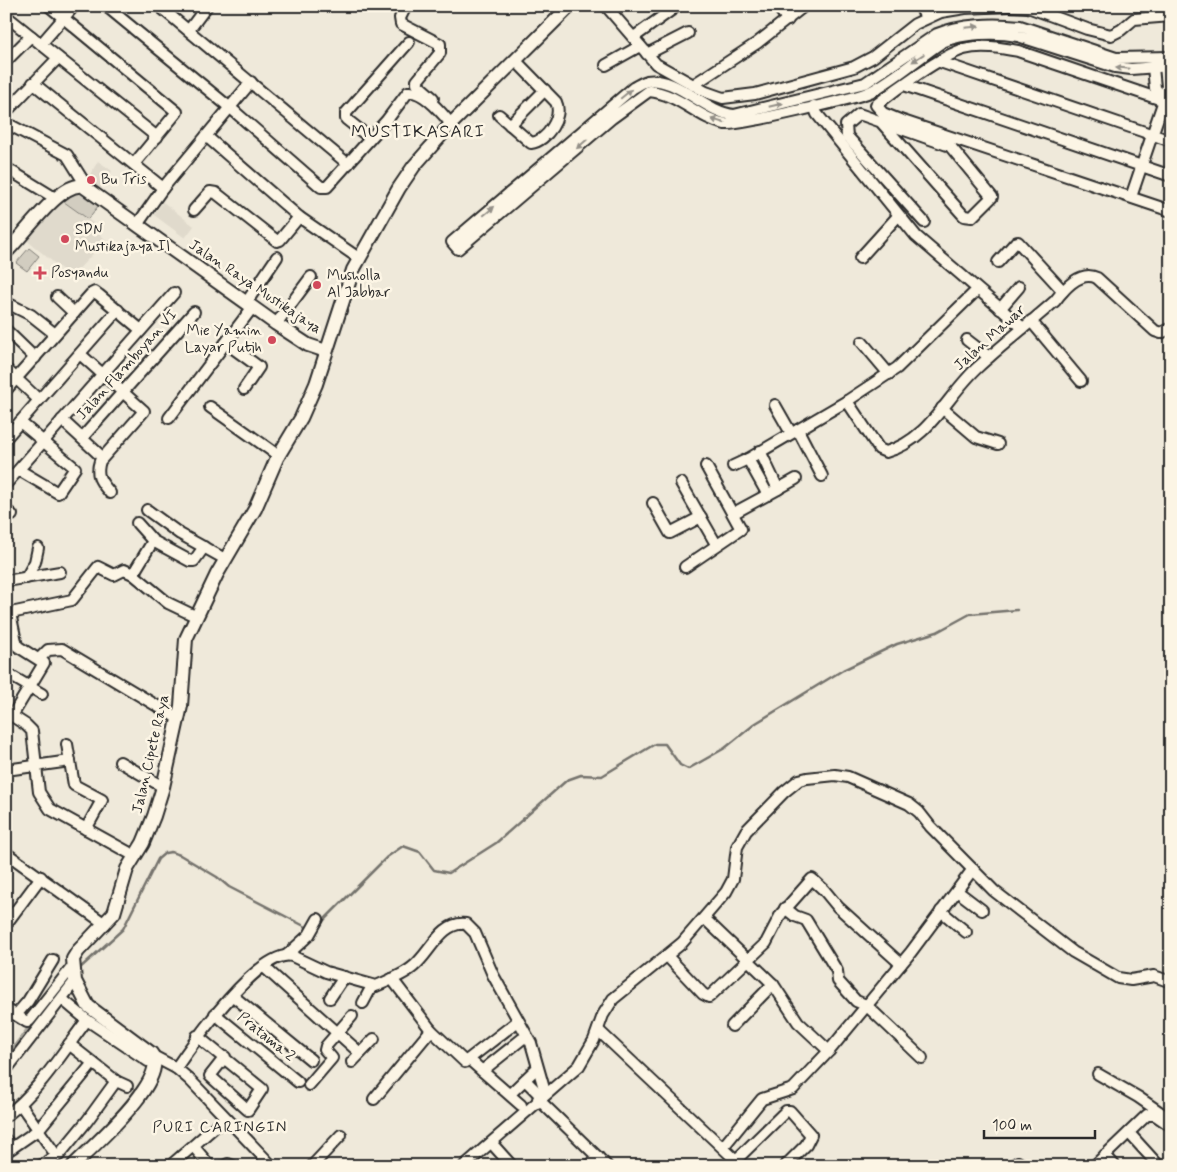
<svg xmlns="http://www.w3.org/2000/svg" width="1177" height="1172" viewBox="0 0 1177 1172" font-family="Mynerve,sans-serif">
<rect width="100%" height="100%" fill="#efe9da"/>
<filter id="ink" filterUnits="userSpaceOnUse"><feTurbulence type="fractalNoise" baseFrequency=".02" numOctaves="2"/><feDisplacementMap in="SourceGraphic" scale="10" xChannelSelector="R" yChannelSelector="G"/><feConvolveMatrix kernelMatrix="1 2 1 2 8 2 1 2 1" color-interpolation-filters="sRGB"/></filter>
<g filter="url(#ink)">
<!-- built -->
<g fill="#e0dacc">
<polygon points="98,161 112,171 100,189 87,180"/>
<polygon points="60,199 96,225 95,230 106,240 71,277 24,238"/>
<polygon points="163,202 194,226 185,238 154,215"/>
</g>
<!-- green -->
<g fill="#d2cdc0" stroke="#7e7c76">
<polygon points="77,187 102,201 88,219 60,199"/>
<polygon points="29,248 39,256 27,271 16,263"/>
</g>
<g fill="none" stroke-linecap="round" stroke-linejoin="round">
<!-- stream -->
<g stroke="#75736d" stroke-width="2.5">
<polyline points="321,923 387,857 403,846 420,852 434,870 449,873 496,843 567,780 581,775 602,776 655,744 665,744 680,765 688,769 725,748 756,723 843,670 897,644 937,632 970,614 1017,610"/>
<polyline points="79,969 123,929 158,859 165,853 171,852 180,855 217,877 229,887 310,929"/>
</g>
<!-- canal -->
<polyline stroke="#a6a399" stroke-width="8" points="6,1061 64,986"/>
<!-- minor casing -->
<g stroke="#2b2b2b" stroke-width="14">
<g id="minor">
<polyline points="49,6 177,112 134,164"/>
<path d="M106,6L234,111L321,187H327L387,120L408,92C423,90 442,113 451,124"/>
<polyline points="159,6 348,164"/>
<polyline points="406,6 400,18 401,24 440,44 440,53 417,81 417,84 433,98"/>
<polyline points="606,6 656,64 706,92 723,98 755,94 854,67 873,57 915,24 941,12 965,8 1008,6"/>
<polyline points="777,6 788,20"/>
<polyline points="920,6 926,18"/>
<polyline points="1009,6 1028,7 1087,29 1111,35 1121,30 1134,19 1171,16"/>
<polyline points="6,16 157,137"/>
<polyline points="189,30 207,6"/>
<polyline points="634,37 677,6"/>
<polyline points="41,44 74,6"/>
<polyline points="647,54 688,33"/>
<path d="M1171,57L1116,58L1020,26C994,23 961,24 937,34L865,83L734,115C705,112 676,76 647,81C643,82 637,86 633,88L452,242L458,249L612,118L649,91C680,94 697,118 725,124C737,126 856,98 870,92C895,79 918,58 942,42C964,33 995,32 1018,36L1115,67L1131,69L1171,66"/>
<polyline points="6,61 31,36"/>
<polyline points="940,62 1171,141"/>
<polyline points="606,65 640,46"/>
<polyline points="1153,67 1155,88 1164,100"/>
<polyline points="33,83 163,188"/>
<polyline points="693,85 757,43 804,6"/>
<polyline points="904,85 1171,176"/>
<path d="M1171,103L1018,51C1002,48 981,44 964,49C941,56 896,89 876,105L883,113L900,120L1171,211"/>
<polyline points="814,106 817,114 916,236 1023,328"/>
<polyline points="6,112 58,58"/>
<path d="M499,115L531,143C547,141 563,117 556,102L515,60"/>
<polyline points="881,122 964,216 972,217 992,197 950,146 859,114 846,125 847,136 924,222"/>
<polyline points="6,123 67,155 87,187"/>
<polyline points="510,125 545,90"/>
<polyline points="206,136 299,217 360,259"/>
<polyline points="370,138 346,119 346,113 409,42"/>
<polyline points="6,168 55,198"/>
<polyline points="1131,197 1164,100 1167,86 1165,66"/>
<polyline points="194,210 210,192 216,193 277,241 280,240 299,217"/>
<polyline points="137,225 163,188 251,82"/>
<polyline points="860,258 898,216"/>
<polyline points="998,262 1015,243 1018,242 1063,291"/>
<polyline points="57,297 74,313"/>
<polyline points="7,303 31,315 55,334"/>
<polyline points="246,303 277,257"/>
<polyline points="1000,309 1019,287"/>
<polyline points="1031,321 1081,381"/>
<polyline points="276,324 311,277"/>
<polyline points="6,330 35,358"/>
<polyline points="967,340 989,357"/>
<polyline points="862,342 889,374"/>
<polyline points="226,343 259,367 244,389"/>
<path d="M80,354L144,411L100,461C95,476 101,482 110,493"/>
<polyline points="6,369 39,400 6,438"/>
<polyline points="6,390 91,294 95,292 99,295 141,330"/>
<polyline points="39,400 118,310"/>
<path d="M847,401L879,449L886,452C929,440 946,397 977,368C1002,345 1029,324 1055,301C1064,289 1081,270 1097,278L1155,331L1161,333L1171,328"/>
<polyline points="775,405 791,433"/>
<polyline points="210,407 279,456"/>
<polyline points="942,408 976,437 998,444"/>
<polyline points="169,418 252,308"/>
<polyline points="62,420 102,457"/>
<polyline points="798,430 822,476"/>
<polyline points="82,438 194,312"/>
<polyline points="733,466 748,459"/>
<polyline points="19,470 58,493 75,468 20,422"/>
<polyline points="681,483 716,544"/>
<polyline points="6,484 174,293"/>
<polyline points="778,489 796,479"/>
<polyline points="768,495 748,459 847,401 897,368 977,290"/>
<polyline points="653,503 670,533 701,517"/>
<polyline points="6,510 12,515"/>
<polyline points="147,510 180,534 225,559"/>
<polyline points="734,513 778,489 760,451"/>
<polyline points="137,523 153,541 190,561 194,561 204,547"/>
<polyline points="685,567 741,529 706,466"/>
<polyline points="133,574 153,541"/>
<polyline points="26,578 35,562 38,548"/>
<polyline points="6,581 60,572"/>
<polyline points="10,613 17,646 44,663 12,716"/>
<polyline points="6,614 72,600 98,567 114,575 124,570 133,574 168,603 195,616"/>
<polyline points="39,659 48,650 62,649 179,719"/>
<polyline points="6,673 42,694"/>
<polyline points="6,712 26,725 32,731 39,792 50,809 135,856"/>
<polyline points="67,744 74,785 102,800 86,829"/>
<polyline points="120,762 163,787"/>
<polyline points="6,770 70,761"/>
<polyline points="6,853 105,924"/>
<polyline points="957,891 982,910"/>
<polyline points="785,908 795,916 806,920 837,971 838,981 856,1001 866,1005 922,1058"/>
<polyline points="941,911 966,932"/>
<polyline points="705,919 773,984 798,1022 829,1051"/>
<polyline points="6,924 41,877"/>
<polyline points="287,955 309,935 318,919"/>
<polyline points="667,956 703,994 709,997 766,943 781,914 812,879 824,890 838,907 901,964"/>
<polyline points="264,967 360,1053"/>
<polyline points="392,979 431,1030 465,1062 518,1021"/>
<polyline points="233,996 311,1060"/>
<polyline points="330,998 344,977"/>
<polyline points="62,999 87,1020 148,1061"/>
<polyline points="363,1003 372,986"/>
<polyline points="6,1009 27,1022 30,1020 73,966"/>
<polyline points="215,1014 298,1082"/>
<polyline points="16,1015 28,1001 53,960"/>
<polyline points="732,1026 773,984"/>
<polyline points="598,1030 742,1166"/>
<polyline points="197,1036 262,1089 248,1110 210,1076 225,1057"/>
<polyline points="69,1044 116,1081 127,1086"/>
<polyline points="155,1057 176,1068 190,1080 272,1166"/>
<polyline points="352,1062 374,1039"/>
<polyline points="472,1062 521,1105"/>
<path d="M176,1068C193,1043 259,949 292,956L326,972L376,986C388,981 404,975 414,966C431,952 441,921 466,924L475,933L493,975L531,1043L545,1092"/>
<polyline points="6,1070 75,981"/>
<polyline points="482,1071 522,1039"/>
<polyline points="1098,1074 1138,1097 1164,1115"/>
<polyline points="525,1080 541,1096"/>
<polyline points="309,1085 332,1058 325,1050 326,1046 352,1016"/>
<polyline points="510,1094 535,1070"/>
<polyline points="374,1099 431,1030"/>
<polyline points="538,1099 607,1166"/>
<polyline points="21,1105 56,1155"/>
<path d="M6,1116C39,1091 62,1053 87,1020"/>
<polyline points="1129,1133 1159,1166"/>
<polyline points="6,1140 12,1148"/>
<polyline points="194,1147 210,1166"/>
<polyline points="495,1147 512,1166"/>
<polyline points="723,1147 762,1099 793,1089 829,1051 911,952 973,869"/>
<polyline points="6,1152 38,1130 93,1063"/>
<polyline points="1105,1155 1115,1166"/>
<polyline points="736,1160 786,1111 790,1111 811,1135 806,1145 785,1166"/>
<polyline points="40,1166 59,1155 87,1121 116,1081"/>
<polyline points="170,1166 225,1118"/>
<polyline points="224,1166 228,1164 233,1166"/>
<polyline points="312,1166 341,1135"/>
<polyline points="464,1166 579,1066 594,1040 603,1015 613,999 682,943 726,892 733,879 737,847 746,831 784,792 799,780 807,778 835,775 848,777 909,804 919,812 930,826 994,891 1073,952 1118,978 1131,980 1154,976 1171,982"/>
<polyline points="588,1166 598,1157"/>
<polyline points="1012,1166 1018,1162 1025,1166"/>
<polyline points="1094,1166 1147,1115 1155,1115 1171,1126"/>
</g>
</g>
<!-- major casing -->
<g stroke="#2b2b2b" stroke-width="16">
<g id="major">
<path d="M6,252C23,237 60,181 83,186L276,324L308,345L326,351"/>
<path d="M73,1166C90,1148 172,1079 151,1053L88,1006L75,981L73,959L78,951L114,913L127,869L143,843L154,816L163,787L181,706L186,639L217,574L255,509L277,458L301,418L316,384L353,270L399,188L414,166L451,124L570,6"/>
</g>
</g>
<!-- minor -->
<use href="#minor" stroke="#fcf5e5" stroke-width="10"/>
<!-- major -->
<use href="#major" stroke="#fcf5e5" stroke-width="12"/>
</g>
<!-- one-way arrows -->
<defs><path id="oneway-solid" d="M-6-.8H1V-3.2L6.5 0L1 3.2V.8H-6Z" transform="scale(1.25)"/></defs>
<g fill="#949088">
<use href="#oneway-solid" transform="translate(972 27) rotate(-5)"/>
<use href="#oneway-solid" transform="translate(918 58) rotate(146)"/>
<use href="#oneway-solid" transform="translate(1122 68) rotate(-174)"/>
<use href="#oneway-solid" transform="translate(626 94) rotate(-40)"/>
<use href="#oneway-solid" transform="translate(776 105) rotate(-13)"/>
<use href="#oneway-solid" transform="translate(718 121) rotate(-162)"/>
<use href="#oneway-solid" transform="translate(582 144) rotate(139)"/>
<use href="#oneway-solid" transform="translate(489 211) rotate(-40)"/>
</g>
</g>
<!-- markers -->
<g fill="#d1495b" stroke="#fcf5e5" stroke-width="2">
<circle cx="91" cy="180" r="5"/>
<circle cx="65" cy="239" r="5"/>
<path d="M37.5 265.5h5v5h5v5h-5v5h-5v-5h-5v-5h5z"/>
<circle cx="317" cy="285" r="5"/>
<circle cx="272" cy="340" r="5"/>
</g>
<g text-anchor="middle" dominant-baseline="central" stroke-width="5" stroke-linejoin="round" paint-order="stroke">
<!-- poi labels -->
<g font-size="15" fill="#2b2b2b" stroke="#fcf5e5" text-anchor="start">
<text x="101" y="180">Bu Tris</text>
<text x="75" y="230">SDN<tspan x="75" dy="17">Mustikajaya II</tspan></text>
<text x="51" y="273">Posyandu</text>
<text x="327" y="276">Musholla<tspan x="327" dy="17">Al Jabbar</tspan></text>
<text x="262" y="331" text-anchor="end">Mie Yamin<tspan x="262" dy="17">Layar Putih</tspan></text>
</g>
<!-- street labels -->
<g font-size="15" fill="#2b2b2b" stroke="#fcf5e5">
<text transform="translate(255 287) rotate(34)">Jalan Raya Mustikajaya</text>
<text transform="translate(990 338) rotate(-42)">Jalan Mawar</text>
<text transform="translate(127 365) rotate(-48)">Jalan Flamboyan VI</text>
<text transform="translate(151 754) rotate(-77)">Jalan Cipete Raya</text>
<text transform="translate(266 1037) rotate(39)">Pratama 2</text>
</g>
<!-- neighbourhood labels -->
<g font-size="16" letter-spacing="1" fill="#2b2b2b" stroke="#fcf5e5">
<text x="220" y="1127">PURI CARINGIN</text>
</g>
<!-- quarter labels -->
<g font-size="18" letter-spacing="1" fill="#2b2b2b" stroke="#fcf5e5">
<text x="418" y="132">MUSTIKASARI</text>
</g>
</g>
<!-- margin -->
<rect width="1177" height="1172" fill="none" stroke="#fcf5e5" stroke-width="25"/>
<rect x="12" y="12" width="1152" height="1147" fill="none" stroke="#2b2b2b" stroke-width="2" filter="url(#ink)"/>
<!-- scale -->
<path d="M984 1130v8h111v-8" fill="none" stroke="#2b2b2b" stroke-width="2.5"/>
<text x="992" y="1130" font-size="15" fill="#2b2b2b" stroke="#fcf5e5" stroke-width="4" paint-order="stroke">100 m</text>
</svg>
